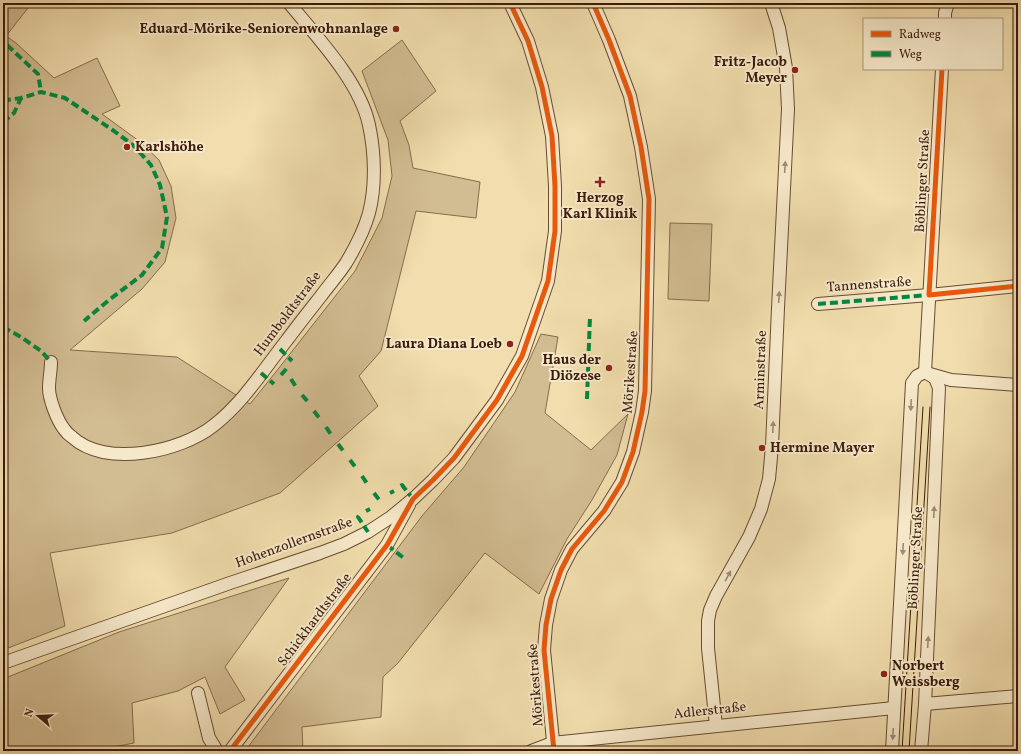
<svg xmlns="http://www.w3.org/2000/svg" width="1021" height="754" viewBox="0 0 1021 754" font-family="Vollkorn,serif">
<rect width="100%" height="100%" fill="#f1ddad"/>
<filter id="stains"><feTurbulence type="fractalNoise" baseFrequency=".005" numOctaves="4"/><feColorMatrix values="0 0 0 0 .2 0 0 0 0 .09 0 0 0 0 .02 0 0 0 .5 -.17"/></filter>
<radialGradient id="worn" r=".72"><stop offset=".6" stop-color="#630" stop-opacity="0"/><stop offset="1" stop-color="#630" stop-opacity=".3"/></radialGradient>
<!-- green -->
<g fill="#d2bc91" stroke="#866c4e">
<polygon points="3,3 32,3 6,36 16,43 54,78 97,58 120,106 102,114 139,141 159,160 171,186 176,218 165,262 142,289 70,350 177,357 250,404 275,373 355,271 382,218 392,176 388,140 362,71 402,40 436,91 400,121 409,145 413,168 480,182 476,218 416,211 381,351 359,376 378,406 280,493 172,533 50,553 65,626 3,650"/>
<polygon points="670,223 712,224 709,301 668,299"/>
<polygon points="541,334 558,337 545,413 591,450 628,414 617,455 592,500 567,539 539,594 485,553 398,663 383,677 381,717 302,727 303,751 249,751 248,747 422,516 464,467 515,392"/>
<polygon points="289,578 225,667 245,700 220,714 205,677 178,691 132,703 134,743 103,749 103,751 3,751 3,679 119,632"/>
</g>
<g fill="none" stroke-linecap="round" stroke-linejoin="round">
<!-- street casing -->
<g stroke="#684c34" stroke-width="14">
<g id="street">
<polyline points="945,19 945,13 948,3"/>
<polyline points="818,304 929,295 1018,286"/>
<path d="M51,362C51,371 49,379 49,388C49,399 57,420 64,429C66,432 69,435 72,437C105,468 180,452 213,426C243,403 264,369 287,340C298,325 310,310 321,296C329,285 338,275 346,263C355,248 364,231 369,213C376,186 375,153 369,125C360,82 317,37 289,3"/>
<polyline points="925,372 942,69"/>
<polyline points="930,374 951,380 1018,385"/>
<polyline points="3,663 230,583 320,553 344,544 368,532 391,517 413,499 433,480 454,458 497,400 522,356 548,281 555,231 555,186 552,136 542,87 528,41 510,3"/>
<polyline points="198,693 209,738 217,751"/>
<polyline points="925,704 1018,696"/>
<polyline points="716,726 708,648 708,621 710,610 716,596 749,537 761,509 769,479 772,446 778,308 788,109 786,68 779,28 771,3"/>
<polyline points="230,751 387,545 409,505"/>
<polyline points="531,751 552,743 894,708"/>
<polyline points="554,751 544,650 546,625 551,599 561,570 572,549 604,511 622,482 633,452 642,412 645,391 649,199 641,147 630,96 609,40 593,3"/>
<polyline points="892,751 912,383 917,376 925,372"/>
<polyline points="921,751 925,704 939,388 935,378 925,372"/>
</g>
</g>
<!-- street -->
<use href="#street" stroke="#f6e9ca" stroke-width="12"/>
<!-- tram -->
<g stroke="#3b1b0b" stroke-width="1">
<polyline points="902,751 923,407"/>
<polyline points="909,751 930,407"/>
</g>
<!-- quiet -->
<g stroke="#00873e" stroke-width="4" stroke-dasharray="8 4" stroke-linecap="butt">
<polyline points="7,45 38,74 41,92"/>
<polyline points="3,99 7,100 21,98 41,92 65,98 114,131 134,146 151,165 160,185 167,217 162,248 142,275 109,300 84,321"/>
<polyline points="3,122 14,113 21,98"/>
<polyline points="818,304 929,295"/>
<polyline points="3,327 21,337 41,351 51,362"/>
<polyline points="280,349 292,361"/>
<polyline points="261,373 274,384"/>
<polyline points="281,375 288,367"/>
<polyline points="291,379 296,387"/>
<polyline points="302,395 309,403"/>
<polyline points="587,399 590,316"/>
<polyline points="314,411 320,419"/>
<polyline points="326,427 332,436"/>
<polyline points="338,444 344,452"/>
<polyline points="350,460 356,468"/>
<polyline points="362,476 368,485"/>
<polyline points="401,486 402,485 413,499"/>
<polyline points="374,493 380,501"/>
<polyline points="390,493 394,491"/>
<polyline points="366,511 370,509"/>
<polyline points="359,516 358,517 368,532"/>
<polyline points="387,545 405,559"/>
</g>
<!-- cycleway casing -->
<g stroke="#f6e9ca" stroke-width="8">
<g id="cycleway">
<polyline points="942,69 929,295 1018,286"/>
<polyline points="230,751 387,545 413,499 433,480 454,458 497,400 522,356 548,281 555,231 555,186 552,136 542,87 528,41 510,3"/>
<polyline points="554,751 544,650 546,625 551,599 561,570 572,549 604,511 622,482 633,452 642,412 645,391 649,199 641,147 630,96 609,40 593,3"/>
</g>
</g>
<!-- cycleway -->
<use href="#cycleway" stroke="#e8590c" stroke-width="5"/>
</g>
<!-- one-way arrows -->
<defs><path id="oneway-solid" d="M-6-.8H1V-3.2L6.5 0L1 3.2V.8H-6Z"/></defs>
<g fill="#a28c74">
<use href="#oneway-solid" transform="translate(785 167) rotate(-87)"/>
<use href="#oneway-solid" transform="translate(779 297) rotate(-87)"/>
<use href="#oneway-solid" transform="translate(911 405) rotate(93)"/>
<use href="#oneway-solid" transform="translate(773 427) rotate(-88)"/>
<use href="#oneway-solid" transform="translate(934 512) rotate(-87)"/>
<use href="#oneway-solid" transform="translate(903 549) rotate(93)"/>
<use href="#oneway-solid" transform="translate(728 576) rotate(-61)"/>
<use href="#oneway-solid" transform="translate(928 642) rotate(-87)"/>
<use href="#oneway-solid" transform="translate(893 734) rotate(93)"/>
</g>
<!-- markers -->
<g fill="#8f2418" stroke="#f6e9ca" stroke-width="1.5">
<circle cx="396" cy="29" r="4"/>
<circle cx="795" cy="70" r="4"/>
<circle cx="127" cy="147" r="4"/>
<path d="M598 176h4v4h4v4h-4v4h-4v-4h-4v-4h4z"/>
<circle cx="510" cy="344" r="4"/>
<circle cx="609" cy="368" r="4"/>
<circle cx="762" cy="448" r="4"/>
<circle cx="884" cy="674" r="4"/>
</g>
<g text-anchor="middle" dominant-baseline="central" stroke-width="4" stroke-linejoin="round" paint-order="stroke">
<!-- poi labels -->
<g font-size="14" font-weight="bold" fill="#3b1b0b" stroke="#f6e9ca" text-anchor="end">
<text x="388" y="29">Eduard-Mörike-Seniorenwohnanlage</text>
<text x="787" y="62">Fritz-Jacob<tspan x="787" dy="16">Meyer</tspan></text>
<text x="135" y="147" text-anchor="start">Karlshöhe</text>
<text x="600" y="198" text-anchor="middle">Herzog<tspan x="600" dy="16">Karl Klinik</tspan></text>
<text x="502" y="344">Laura Diana Loeb</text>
<text x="601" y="360">Haus der<tspan x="601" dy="16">Diözese</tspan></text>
<text x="770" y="448" text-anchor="start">Hermine Mayer</text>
<text x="892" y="666" text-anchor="start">Norbert<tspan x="892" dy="16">Weissberg</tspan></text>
</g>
<!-- street labels -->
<g font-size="14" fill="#3b1b0b" stroke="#f6e9ca">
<text transform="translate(923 181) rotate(-87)">Böblinger Straße</text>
<text transform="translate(869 285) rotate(-4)">Tannenstraße</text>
<text transform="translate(288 314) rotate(-53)">Humboldtstraße</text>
<text transform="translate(761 370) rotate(-88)">Arminstraße</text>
<text transform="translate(631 372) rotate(-86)">Mörikestraße</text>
<text transform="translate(294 543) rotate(-20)">Hohenzollernstraße</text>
<text transform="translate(916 558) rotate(-87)">Böblinger Straße</text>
<text transform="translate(315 620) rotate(-53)">Schickhardtstraße</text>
<text transform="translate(536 685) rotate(-94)">Mörikestraße</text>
<text transform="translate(710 711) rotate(-6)">Adlerstraße</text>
</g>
</g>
<!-- margin -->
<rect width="1021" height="754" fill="none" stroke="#f1ddad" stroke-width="16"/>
<rect x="4" y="4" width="1013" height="746" fill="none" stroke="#3b1b0b" stroke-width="2"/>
<rect x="8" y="8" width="1005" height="738" fill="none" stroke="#3b1b0b"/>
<!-- legend -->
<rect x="863" y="18" width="140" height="52" fill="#f6e9ca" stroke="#ab977e"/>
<rect x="871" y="31" width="20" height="6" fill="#e8590c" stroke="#ab977e"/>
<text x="899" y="38" font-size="12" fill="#3b1b0b">Radweg</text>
<rect x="871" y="51" width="20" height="6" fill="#00873e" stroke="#ab977e"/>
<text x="899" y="58" font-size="12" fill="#3b1b0b">Weg</text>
<!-- north arrow -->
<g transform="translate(38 716) rotate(289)" stroke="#f6e9ca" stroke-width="3" paint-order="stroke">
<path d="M0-3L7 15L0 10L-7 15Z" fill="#3b1b0b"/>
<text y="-6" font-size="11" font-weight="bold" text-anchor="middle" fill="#3b1b0b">N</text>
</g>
<rect width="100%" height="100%" filter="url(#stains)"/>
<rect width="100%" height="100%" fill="url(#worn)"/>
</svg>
